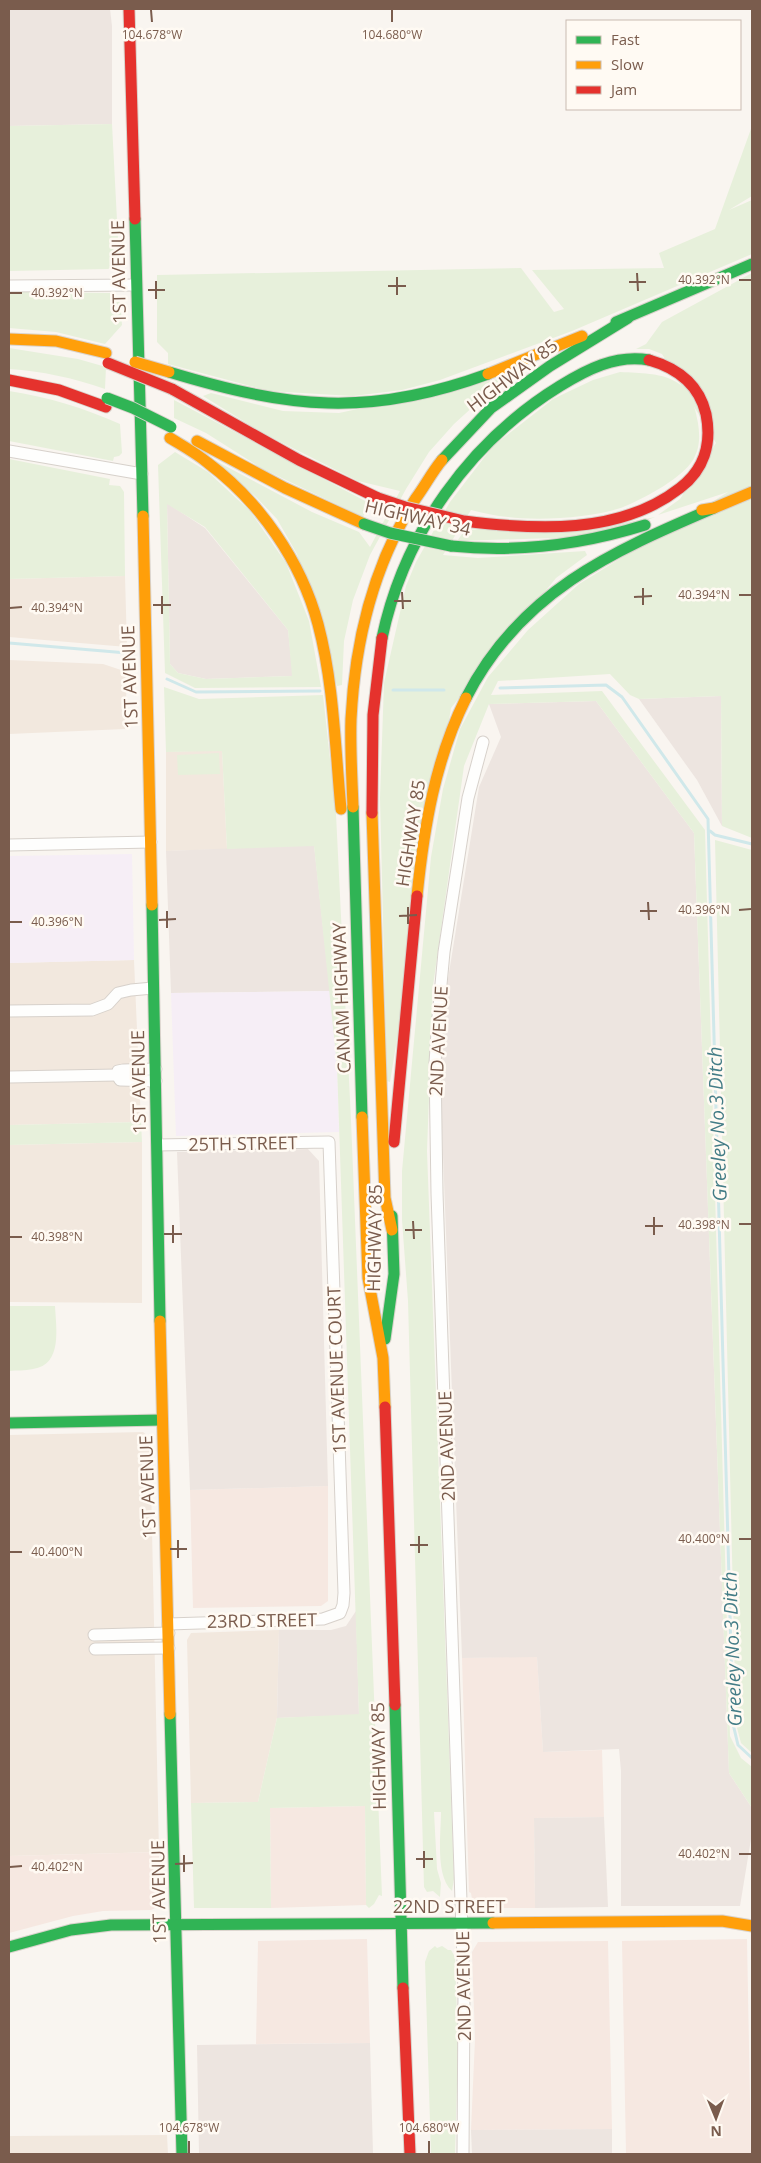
<svg xmlns="http://www.w3.org/2000/svg" width="761" height="2163" viewBox="0 0 761 2163" font-family="'Open Sans',sans-serif">
<rect width="100%" height="100%" fill="#f9f5f0"/>
<!-- residential -->
<g fill="#f2e8de">
<polygon points="125,576 127,647 9,637 9,579"/>
<polygon points="9,660 103,664 127,672 125,729 9,734"/>
<polygon points="222,750 227,849 166,851 166,752"/>
<polygon points="134,960 141,1122 9,1125 9,963"/>
<polygon points="142,1142 142,1303 9,1302 9,1145"/>
<polygon points="143,1432 150,1438 159,1852 9,1856 9,1435"/>
<polygon points="279,1630 277,1718 258,1802 191,1803 187,1640 191,1633"/>
<polygon points="167,2135 168,2154 9,2154 9,2136"/>
</g>
<!-- commercial -->
<g fill="#f6e8e1">
<polygon points="328,1486 328,1601 321,1606 193,1608 190,1490"/>
<polygon points="537,1656 543,1752 602,1750 604,1817 534,1818 535,1908 479,1908 473,1905 471,1893 469,1892 462,1658"/>
<polygon points="365,1806 366,1905 271,1908 270,1808"/>
<polygon points="159,1852 159,1906 151,1910 103,1911 73,1916 9,1933 9,1856"/>
<polygon points="367,1939 370,2043 256,2044 258,1941"/>
<polygon points="747,1939 751,2154 626,2154 622,1941"/>
<polygon points="608,1941 612,2129 471,2130 475,2039 472,1952 478,1942"/>
</g>
<!-- industrial -->
<g fill="#ede5e0">
<polygon points="9,9 110,9 112,26 112,124 9,126"/>
<polygon points="167,503 205,528 288,630 293,676 206,679 178,673 170,664"/>
<polygon points="721,696 722,826 697,780 639,699"/>
<polygon points="596,701 694,833 729,1773 752,1808 752,1833 740,1906 621,1906 621,1771 619,1749 543,1752 537,1657 462,1658 442,1127 441,1062 447,985 479,787 501,737 489,704"/>
<polygon points="314,845 330,991 171,993 166,851"/>
<polygon points="308,1149 319,1161 328,1486 190,1490 177,1152"/>
<polygon points="356,1611 359,1715 277,1718 279,1630 331,1630 346,1626"/>
<polygon points="604,1817 608,1907 535,1908 534,1818"/>
<polygon points="370,2043 373,2154 199,2154 197,2045"/>
<polygon points="612,2129 612,2154 472,2154 471,2130"/>
</g>
<!-- education -->
<g fill="#f6eef6">
<polygon points="132,854 134,960 9,963 9,856"/>
<polygon points="330,991 337,1065 339,1132 176,1136 171,993"/>
</g>
<!-- green -->
<g fill="#e7f0db" fill-rule="evenodd">
<polygon points="112,124 119,259 115,265 108,269 9,271 9,126"/>
<polygon points="752,126 752,196 729,210 752,200 752,254 572,331 440,380 402,390 353,396 269,391 168,364 168,353 157,342 157,275 521,268 554,312 564,309 532,270 664,268 659,253 715,229"/>
<path d="M752,273V838L722,826L721,696L639,699L630,695L610,674L498,681L491,695L602,691L705,830L730,1736L741,1758L752,1767V1808L729,1773L694,833L596,701L489,704L464,766L433,986L427,1151L454,1879L452,1891C435,1875 441,1835 441,1812H434L437,1869L441,1883L440,1897L433,1891L427,1892L424,1887L408,1301L402,1220V1171L431,857L443,789L460,729L488,677L528,630L579,584L728,492L658,515L680,499L716,443L662,354L649,349H636L646,344L662,322Z"/>
<polygon points="9,292 112,293 120,299 122,325 105,344 56,332 9,328"/>
<path d="M9,348L78,359L106,367L105,389C73,378 42,371 9,369Z"/>
<path d="M620,372C663,374 691,374 698,423C700,436 700,448 693,460C682,478 648,496 628,505C600,518 539,521 508,517C496,516 483,513 471,510L443,555L478,558L585,551L587,555L556,578L451,708L390,1082L387,1081L380,798L384,683L406,586L416,562L450,502L493,446L553,399L593,380Z"/>
<polygon points="498,379 498,384 454,424 429,452 406,489 370,555 353,600 344,641 342,685 337,686 297,554 277,519 256,497 214,460 312,512 359,532 370,547 400,491 358,481 263,433 203,396 211,393 283,411 339,413"/>
<path d="M9,391C48,397 84,408 120,424L122,453L119,456L114,457L113,461L9,441Z"/>
<polygon points="174,400 369,503 363,517 261,468 206,433 174,418"/>
<path d="M175,452L208,472L250,511L286,563L309,621L321,687L195,688L165,673L158,465ZM167,504L205,527L288,630L292,676L206,679L178,673L170,664Z"/>
<polygon points="9,459 110,479 109,485 120,486 124,492 125,576 9,579"/>
<polygon points="655,517 631,527 585,537 457,541 465,530 630,522"/>
<polygon points="164,687 199,699 323,695 336,814 351,1120 382,1896 379,1895 374,1904 369,1908 366,1905 365,1806 270,1808 271,1908 194,1908 191,1803 258,1802 277,1718 359,1714 337,1065 314,846 227,849 222,751 166,752"/>
<polygon points="219,753 220,774 178,775 177,755"/>
<path d="M715,840L752,850C752,884 750,918 752,953V1753L741,1743L736,1724Z"/>
<polygon points="141,1122 142,1142 9,1145 9,1125"/>
<path d="M9,1306H55C56,1327 63,1365 33,1369C25,1371 17,1370 9,1371Z"/>
<polygon points="435,1946 437,1948 442,1946 448,1950 451,1950 455,1957 458,2050 455,2154 431,2154 425,1962 429,1951"/>
</g>
<g fill="none" stroke-linecap="round" stroke-linejoin="round">
<!-- stream -->
<g stroke="#d0e8ea" stroke-width="3">
<polyline points="9,643 127,653"/>
<polyline points="167,679 196,692 320,691"/>
<polyline points="500,688 606,685 622,697 708,819 733,1724 738,1745 752,1758"/>
<polyline points="393,690 444,690"/>
<polyline points="710,831 715,835 752,844"/>
</g>
<!-- street casing -->
<g stroke="#d7d1cb" stroke-width="13">
<g id="street">
<polyline points="9,286 136,285"/>
<polyline points="9,451 142,474"/>
<polyline points="9,845 151,842"/>
<polyline points="9,1011 92,1010 108,1004 118,993 131,990 153,988"/>
<polyline points="156,1069 123,1070 118,1071 117,1075 120,1080 156,1081"/>
<polyline points="9,1077 117,1075"/>
<polyline points="157,1145 329,1142 344,1593 343,1605 340,1613 323,1619 168,1624"/>
<polyline points="94,1635 169,1633"/>
<polyline points="95,1649 169,1648"/>
<polyline points="463,2154 464,1990 437,1193 435,1063 438,1017 444,952 468,798 483,742"/>
</g>
</g>
<!-- fast casing -->
<g stroke="#d9d2cb" stroke-width="13">
<g id="fast">
<polyline points="135,219 143,516"/>
<polyline points="616,322 752,264"/>
<path d="M169,372C288,408 368,418 488,374"/>
<polyline points="442,460 491,408 550,366 628,318"/>
<path d="M451,546C518,553 581,545 645,525"/>
<path d="M382,638C404,534 469,442 560,386C586,370 616,354 649,360"/>
<path d="M466,698C520,592 611,552 714,508"/>
<polyline points="353,807 362,1117"/>
<polyline points="152,905 160,1321"/>
<polyline points="385,1339 394,1274 392,1216"/>
<polyline points="9,1423 162,1420"/>
<polyline points="395,1705 403,1988"/>
<polyline points="170,1714 182,2154"/>
<polyline points="9,1947 71,1930 111,1925 493,1923"/>
</g>
</g>
<!-- slow casing -->
<g stroke="#d9d2cb" stroke-width="13">
<g id="slow">
<polyline points="9,339 56,341 106,353"/>
<polyline points="488,374 582,336"/>
<path d="M170,438C183,446 196,453 208,463C260,502 301,561 318,624C334,684 335,748 341,809"/>
<polyline points="197,441 285,488 364,524"/>
<polyline points="702,510 714,508 752,492"/>
<polyline points="143,516 152,905"/>
<path d="M353,807C352,778 350,748 351,719C355,640 373,565 416,498C425,486 432,472 442,460"/>
<polyline points="372,813 385,1198 392,1230"/>
<path d="M417,896C424,827 435,760 466,698"/>
<polyline points="362,1117 368,1278 383,1358 385,1407"/>
<polyline points="160,1321 170,1714"/>
<polyline points="493,1923 722,1921 752,1926"/>
</g>
</g>
<!-- jam casing -->
<g stroke="#d9d2cb" stroke-width="13">
<g id="jam">
<polyline points="129,9 135,219"/>
<polyline points="9,380 59,390 106,407"/>
<polyline points="172,389 299,460 378,498"/>
<path d="M464,521C535,530 620,535 680,488C704,470 712,444 706,414C699,384 677,368 649,360"/>
<polyline points="372,813 373,715 382,638"/>
<polyline points="394,1142 417,896"/>
<polyline points="385,1407 395,1705"/>
<polyline points="403,1988 410,2154"/>
</g>
</g>
<!-- street -->
<use href="#street" stroke="#fefefd" stroke-width="11"/>
<!-- fast -->
<use href="#fast" stroke="#30b455" stroke-width="11"/>
<!-- slow -->
<use href="#slow" stroke="#ff9f0a" stroke-width="11"/>
<!-- jam -->
<use href="#jam" stroke="#e5322d" stroke-width="11"/>
<!-- fast-bridge casing -->
<g stroke="#dad1cc" stroke-width="13" stroke-linecap="butt">
<g id="fast-bridge">
<polyline points="107,398 133,408 171,427"/>
<polyline points="364,524 390,533 451,546"/>
</g>
</g>
<!-- slow-bridge casing -->
<g stroke="#dad1cc" stroke-width="13" stroke-linecap="butt">
<polyline id="slow-bridge" points="135,362 169,372"/>
</g>
<!-- jam-bridge casing -->
<g stroke="#dad1cc" stroke-width="13" stroke-linecap="butt">
<g id="jam-bridge">
<polyline points="108,363 172,389"/>
<polyline points="378,498 405,507 464,521"/>
</g>
</g>
<!-- fast-bridge -->
<use href="#fast-bridge" stroke="#30b455" stroke-width="11"/>
<!-- slow-bridge -->
<use href="#slow-bridge" stroke="#ff9f0a" stroke-width="11"/>
<!-- jam-bridge -->
<use href="#jam-bridge" stroke="#e5322d" stroke-width="11"/>
</g>
<!-- ticks -->
<path fill="none" stroke="#7a5c4d" stroke-width="2" d="M151,10L152,22M392,10V22M637,273L638,291M397,277V295M739,280H751M156,281V299M629,282H646M388,286H406M148,290H165M10,293H22M643,588V605M402,592L403,609M739,595H751M162,596V614M634,597L652,596M394,601H411M153,605H171M10,608L22,607M648,902L649,920M408,907V924M739,910L751,909M167,911V928M640,911H657M399,916L417,915M159,920L176,919M10,922H22M654,1217V1235M413,1221L414,1239M739,1224H751M173,1225V1243M645,1226H663M405,1230H422M164,1234H182M10,1237H22M419,1536V1553M739,1539H751M178,1540V1558M410,1545H428M170,1549H187M10,1552H22M424,1851V1868M739,1854H751M184,1855V1872M416,1859H433M175,1864L193,1863M10,1867L22,1866M189,2141V2153M429,2141V2153"/>
<g text-anchor="middle" dominant-baseline="central" stroke-width="5" stroke-linejoin="round" paint-order="stroke">
<!-- street labels -->
<g font-size="18" fill="#7a5c4d" stroke="#fffaf3">
<text transform="translate(118 272) rotate(-91)">1ST AVENUE</text>
<text transform="translate(512 375) rotate(-37)">HIGHWAY 85</text>
<text transform="translate(418 517) rotate(13)">HIGHWAY 34</text>
<text transform="translate(129 677) rotate(-92)">1ST AVENUE</text>
<text transform="translate(410 833) rotate(-81)">HIGHWAY 85</text>
<text transform="translate(341 998) rotate(-92)">CANAM HIGHWAY</text>
<text transform="translate(438 1041) rotate(-87)">2ND AVENUE</text>
<text transform="translate(138 1082) rotate(-91)">1ST AVENUE</text>
<text transform="translate(243 1143) rotate(-1)">25TH STREET</text>
<text transform="translate(374 1238) rotate(-89)">HIGHWAY 85</text>
<text transform="translate(336 1370) rotate(-92)">1ST AVENUE COURT</text>
<text transform="translate(446 1446) rotate(-92)">2ND AVENUE</text>
<text transform="translate(147 1487) rotate(-92)">1ST AVENUE</text>
<text transform="translate(262 1620) rotate(-1)">23RD STREET</text>
<text transform="translate(378 1756) rotate(-91)">HIGHWAY 85</text>
<text transform="translate(158 1892) rotate(-91)">1ST AVENUE</text>
<text x="449" y="1906">22ND STREET</text>
<text transform="translate(463 1986) rotate(-91)">2ND AVENUE</text>
</g>
<!-- water labels -->
<g font-size="19" font-style="italic" fill="#437c86" stroke="#fffaf3">
<text transform="translate(717 1124) rotate(-92)">Greeley No.3 Ditch</text>
<text transform="translate(732 1649) rotate(-92)">Greeley No.3 Ditch</text>
</g>
</g>
<g font-size="12" text-anchor="middle" fill="#7a5c4d" stroke="#fffaf3" stroke-width="5" stroke-linejoin="round" paint-order="stroke">
<text x="152" y="39">104.678°W</text>
<text x="392" y="39">104.680°W</text>
<text x="704" y="284">40.392°N</text>
<text x="57" y="297">40.392°N</text>
<text x="704" y="599">40.394°N</text>
<text x="57" y="612">40.394°N</text>
<text x="704" y="914">40.396°N</text>
<text x="57" y="926">40.396°N</text>
<text x="704" y="1229">40.398°N</text>
<text x="57" y="1241">40.398°N</text>
<text x="704" y="1543">40.400°N</text>
<text x="57" y="1556">40.400°N</text>
<text x="704" y="1858">40.402°N</text>
<text x="57" y="1871">40.402°N</text>
<text x="189" y="2132">104.678°W</text>
<text x="429" y="2132">104.680°W</text>
</g>
<!-- border -->
<rect width="761" height="2163" fill="none" stroke="#7a5c4d" stroke-width="20"/>
<!-- legend -->
<rect x="566" y="20" width="175" height="90" fill="#fffaf3" stroke="#cabbb1"/>
<rect x="576" y="36" width="25" height="8" fill="#30b455" stroke="#cabbb1"/>
<text x="611" y="45" font-size="15" fill="#7a5c4d">Fast</text>
<rect x="576" y="61" width="25" height="8" fill="#ff9f0a" stroke="#cabbb1"/>
<text x="611" y="70" font-size="15" fill="#7a5c4d">Slow</text>
<rect x="576" y="86" width="25" height="8" fill="#e5322d" stroke="#cabbb1"/>
<text x="611" y="95" font-size="15" fill="#7a5c4d">Jam</text>
<!-- north arrow -->
<g transform="translate(716 2118) rotate(179)" stroke="#fffaf3" stroke-width="4" paint-order="stroke">
<path d="M0-4L9 19L0 12L-9 19Z" fill="#7a5c4d"/>
<text y="-8" font-size="14" font-weight="bold" text-anchor="middle" fill="#7a5c4d">N</text>
</g>
</svg>
